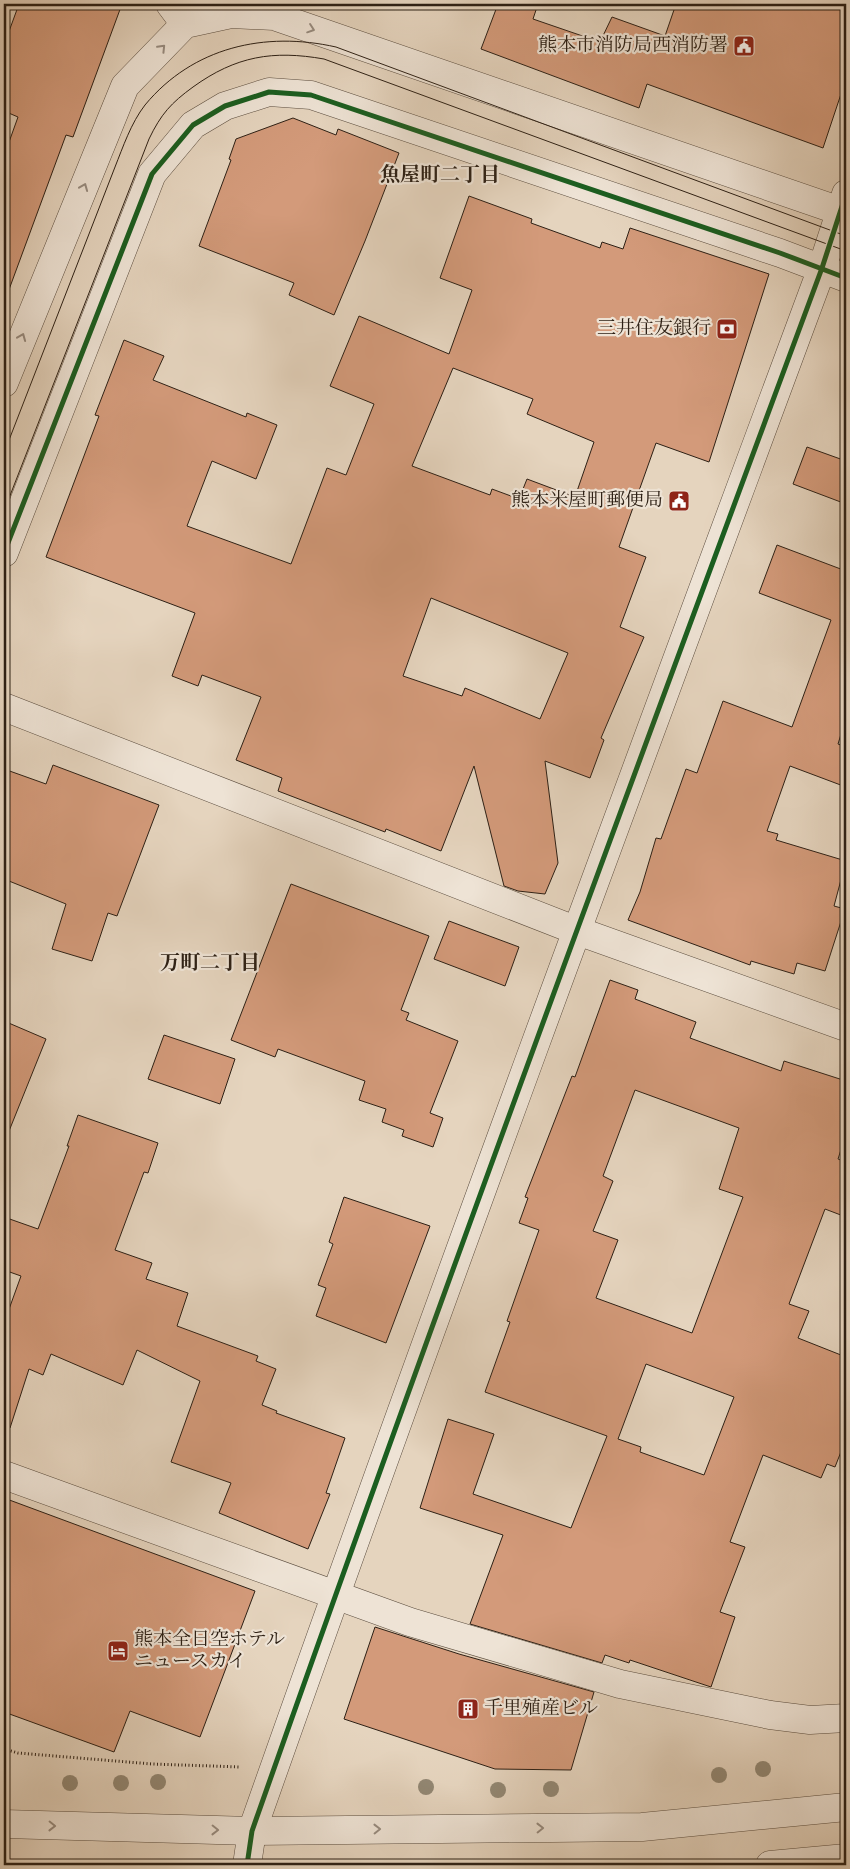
<svg xmlns="http://www.w3.org/2000/svg" width="850" height="1869" viewBox="0 0 850 1869" font-family="Vollkorn,'Noto Serif JP',serif">
<rect width="100%" height="100%" fill="#e5d4be"/>
<filter id="stains"><feTurbulence type="fractalNoise" baseFrequency=".004" numOctaves="4"/><feColorMatrix values="0 0 0 0 .2 0 0 0 0 .09 0 0 0 0 .02 0 0 0 .5 -.17"/></filter>
<radialGradient id="worn" r=".72"><stop offset=".6" stop-color="#630" stop-opacity="0"/><stop offset="1" stop-color="#630" stop-opacity=".3"/></radialGradient>
<!-- building -->
<g fill="#d39a7a" stroke="#2d2015" fill-rule="evenodd">
<polygon points="19,4 122,4 73,137 66,135 7,295 4,294 4,156 18,117 4,111 4,45"/>
<polygon points="498,4 538,4 533,19 600,42 612,17 665,36 676,4 846,4 846,79 823,148 647,84 639,108 481,49"/>
<polygon points="293,118 336,135 338,129 399,153 365,241 334,315 289,295 294,283 199,246 231,160 229,159 236,139"/>
<path d="M469,196L532,219L531,223L600,248L602,242L623,249L630,228L769,274L709,462L656,443L619,547L646,557L620,627L644,637L601,738L604,740L590,778L545,761L558,863L545,894L518,891L504,886L474,766L441,851L386,829L385,832L278,791L282,778L236,760L261,697L202,675L198,686L172,676L195,613L46,557L99,416L95,415L124,340L164,356L153,380L246,417L247,413L277,425L256,479L212,461L187,526L291,564L327,468L346,475L374,404L330,386L359,316L449,354L472,290L440,278ZM453,368L533,399L527,414L594,442L575,497L527,479L519,499L492,489L490,495L412,466ZM431,598L568,653L540,719L465,688L462,696L403,676Z"/>
<polygon points="807,447 846,461 846,504 793,484"/>
<polygon points="777,545 846,571 846,718 838,744 846,747 846,787 790,766 767,831 778,834 776,840 846,861 834,906 845,909 825,971 797,963 794,974 751,961 750,965 628,920 640,892 656,838 661,839 686,769 697,773 723,701 792,727 831,620 759,593"/>
<polygon points="53,765 159,805 117,916 108,913 92,961 52,949 66,904 4,879 4,769 46,784"/>
<polygon points="291,884 429,936 401,1010 409,1013 406,1020 458,1041 430,1113 443,1118 433,1147 402,1136 404,1130 382,1122 386,1109 359,1100 365,1081 278,1049 275,1057 231,1040"/>
<polygon points="449,921 519,947 505,986 434,959"/>
<path d="M610,980L638,990L635,999L696,1022L690,1038L781,1071L784,1061L846,1081V1134L838,1159L846,1162V1217L825,1209L789,1304L809,1311L798,1338L846,1357V1439L835,1467L827,1464L821,1478L763,1455L730,1542L745,1547L720,1612L735,1617L711,1687L630,1660L629,1663L605,1655L602,1663L470,1624L503,1535L420,1508L448,1419L494,1434L473,1494L571,1528L607,1436L485,1392L510,1322L507,1321L539,1230L519,1223L528,1198L525,1197L572,1076L575,1077ZM635,1090L739,1128L719,1189L743,1197L692,1333L596,1298L618,1240L593,1231L613,1181L603,1176ZM646,1364L734,1397L704,1475L640,1452L641,1447L618,1439Z"/>
<polygon points="4,1021 46,1039 5,1141 4,1141"/>
<polygon points="164,1035 235,1059 220,1104 148,1079"/>
<polygon points="78,1115 158,1143 148,1173 144,1172 115,1250 152,1263 146,1279 188,1293 177,1326 258,1356 256,1361 276,1369 262,1405 277,1411 276,1413 345,1438 326,1493 330,1494 308,1549 219,1513 231,1483 171,1462 200,1381 137,1350 123,1385 51,1354 43,1375 29,1369 10,1428 4,1427 4,1323 21,1276 4,1270 4,1217 38,1229 69,1146 67,1146"/>
<polygon points="344,1197 430,1226 386,1343 316,1316 326,1288 318,1285 333,1244 329,1242"/>
<polygon points="4,1498 255,1591 200,1737 130,1711 114,1752 4,1712"/>
<polygon points="375,1627 459,1654 594,1692 571,1770 495,1769 344,1719"/>
</g>
<g fill="none" stroke-linecap="round" stroke-linejoin="round">
<!-- minor casing -->
<g stroke="#5b4d3f" stroke-width="29">
<g id="minor">
<polyline points="170,4 185,24"/>
<polyline points="4,383 125,86 185,24 231,14 274,16 846,213"/>
<polyline points="4,553 152,174 193,125 225,106 269,92 311,95 780,253 846,278"/>
<polyline points="4,707 575,930 846,1027"/>
<polyline points="4,1475 410,1622 620,1684 770,1715 810,1720 846,1718"/>
<polyline points="4,1824 252,1831 642,1827 846,1807"/>
<path d="M247,1865L252,1831C436,1308 629,788 822,268L846,194"/>
<polyline points="770,1865 846,1858"/>
</g>
</g>
<!-- path -->
<polyline stroke="#2d2015" stroke-width="3" stroke-dasharray="1 2.5" stroke-linecap="butt" points="4,1749 18,1753 152,1764 240,1767"/>
<!-- minor -->
<use href="#minor" stroke="#eee3d5" stroke-width="28"/>
<!-- tram -->
<g stroke="#2d2015" stroke-width="1">
<path d="M4,453L115,167C123,147 131,123 145,105C193,47 265,31 336,47L846,236"/>
<path d="M4,511L149,139C161,114 171,103 193,87C236,56 273,50 324,59L846,251"/>
</g>
<!-- cycleway casing -->
<g stroke="#eee3d5" stroke-width="8">
<g id="cycleway">
<polyline points="4,553 152,174 193,125 225,106 269,92 311,95 780,253 846,278"/>
<path d="M247,1865L252,1831C436,1308 629,788 822,268L846,194"/>
</g>
</g>
<!-- cycleway -->
<use href="#cycleway" stroke="#1b5e20" stroke-width="5"/>
</g>
<!-- trees -->
<g fill="#928773">
<circle cx="763" cy="1769" r="8"/>
<circle cx="719" cy="1775" r="8"/>
<circle cx="158" cy="1782" r="8"/>
<circle cx="70" cy="1783" r="8"/>
<circle cx="121" cy="1783" r="8"/>
<circle cx="426" cy="1787" r="8"/>
<circle cx="551" cy="1789" r="8"/>
<circle cx="498" cy="1790" r="8"/>
</g>
<!-- one-way arrows -->
<defs><path id="oneway-chevron" d="M-2-3.5L2.5 0L-2 3.5" fill="none" stroke-width="1.6" stroke-linecap="round" stroke-linejoin="round" transform="scale(1.25)"/></defs>
<g stroke="#978b7f">
<use href="#oneway-chevron" transform="translate(311 29) rotate(19)"/>
<use href="#oneway-chevron" transform="translate(162 48) rotate(-46)"/>
<use href="#oneway-chevron" transform="translate(84 187) rotate(-68)"/>
<use href="#oneway-chevron" transform="translate(22 337) rotate(-68)"/>
<use href="#oneway-chevron" transform="translate(52 1826) rotate(1)"/>
<use href="#oneway-chevron" transform="translate(540 1828) rotate(-1)"/>
<use href="#oneway-chevron" transform="translate(377 1829) rotate(-1)"/>
<use href="#oneway-chevron" transform="translate(215 1830) rotate(1)"/>
</g>
<!-- icons -->
<defs>
<g id="civic-square" transform="scale(1.125)"><rect x="-9" y="-9" width="18" height="18" rx="4" fill="#8f2418" stroke="#eee3d5"/><path d="M-.6-6.5H3V-4.5H.6V-3L4-1V1h2V6H-6V1h2V-1L-.6-3ZM-1.2 2.5V6h2.4V2.5Z" fill="#fff"/></g>
<g id="bank-square" transform="scale(1.125)"><rect x="-9" y="-9" width="18" height="18" rx="4" fill="#8f2418" stroke="#eee3d5"/><path d="M-6-4H6V4H-6ZM0-2.3a2.3 2.3 0 1 0 0 4.6a2.3 2.3 0 1 0 0-4.6Z" fill="#fff"/></g>
<g id="hotel-square" transform="scale(1.125)"><rect x="-9" y="-9" width="18" height="18" rx="4" fill="#8f2418" stroke="#eee3d5"/><path d="M-6-4.5h1.5V1H6V5H4.5V3h-9V5H-6ZM-4 0a1.8 1.8 0 1 1 3.6 0ZM.5 0V-2.5h3Q6-2.5 6 0Z" fill="#fff"/></g>
<g id="building-square" transform="scale(1.125)"><rect x="-9" y="-9" width="18" height="18" rx="4" fill="#8f2418" stroke="#eee3d5"/><path d="M-4-6H4V6H1V3H-1V6H-4ZM-2.5-4.3h1.7v1.8h-1.7ZM.8-4.3h1.7v1.8H.8ZM-2.5-1h1.7V.8h-1.7ZM.8-1h1.7V.8H.8Z" fill="#fff"/></g>
</defs>
<g fill-rule="evenodd">
<use href="#civic-square" x="744" y="46"/>
<use href="#bank-square" x="727" y="329"/>
<use href="#civic-square" x="679" y="501"/>
<use href="#hotel-square" x="118" y="1651"/>
<use href="#building-square" x="468" y="1709"/>
</g>
<g text-anchor="middle" dominant-baseline="central" stroke-width="4.5" stroke-linejoin="round" paint-order="stroke">
<!-- poi labels -->
<g font-size="19" fill="#2d2015" stroke="#eee3d5" text-anchor="end">
<text x="728" y="46">熊本市消防局西消防署</text>
<text x="711" y="329">三井住友銀行</text>
<text x="663" y="501">熊本米屋町郵便局</text>
<text x="134" y="1640" text-anchor="start">熊本全日空ホテル<tspan x="134" dy="22">ニュースカイ</tspan></text>
<text x="484" y="1709" text-anchor="start">千里殖産ビル</text>
</g>
<!-- neighbourhood labels -->
<g font-size="20" font-weight="bold" fill="#2d2015" stroke="#eee3d5">
<text x="440" y="176">魚屋町二丁目</text>
<text x="210" y="964">万町二丁目</text>
</g>
</g>
<!-- margin -->
<rect width="850" height="1869" fill="none" stroke="#e5d4be" stroke-width="20"/>
<rect x="5" y="5" width="840" height="1859" fill="none" stroke="#2d2015" stroke-width="2.5"/>
<rect x="10" y="10" width="830" height="1849" fill="none" stroke="#2d2015"/>
<rect width="100%" height="100%" filter="url(#stains)"/>
<rect width="100%" height="100%" fill="url(#worn)"/>
</svg>
